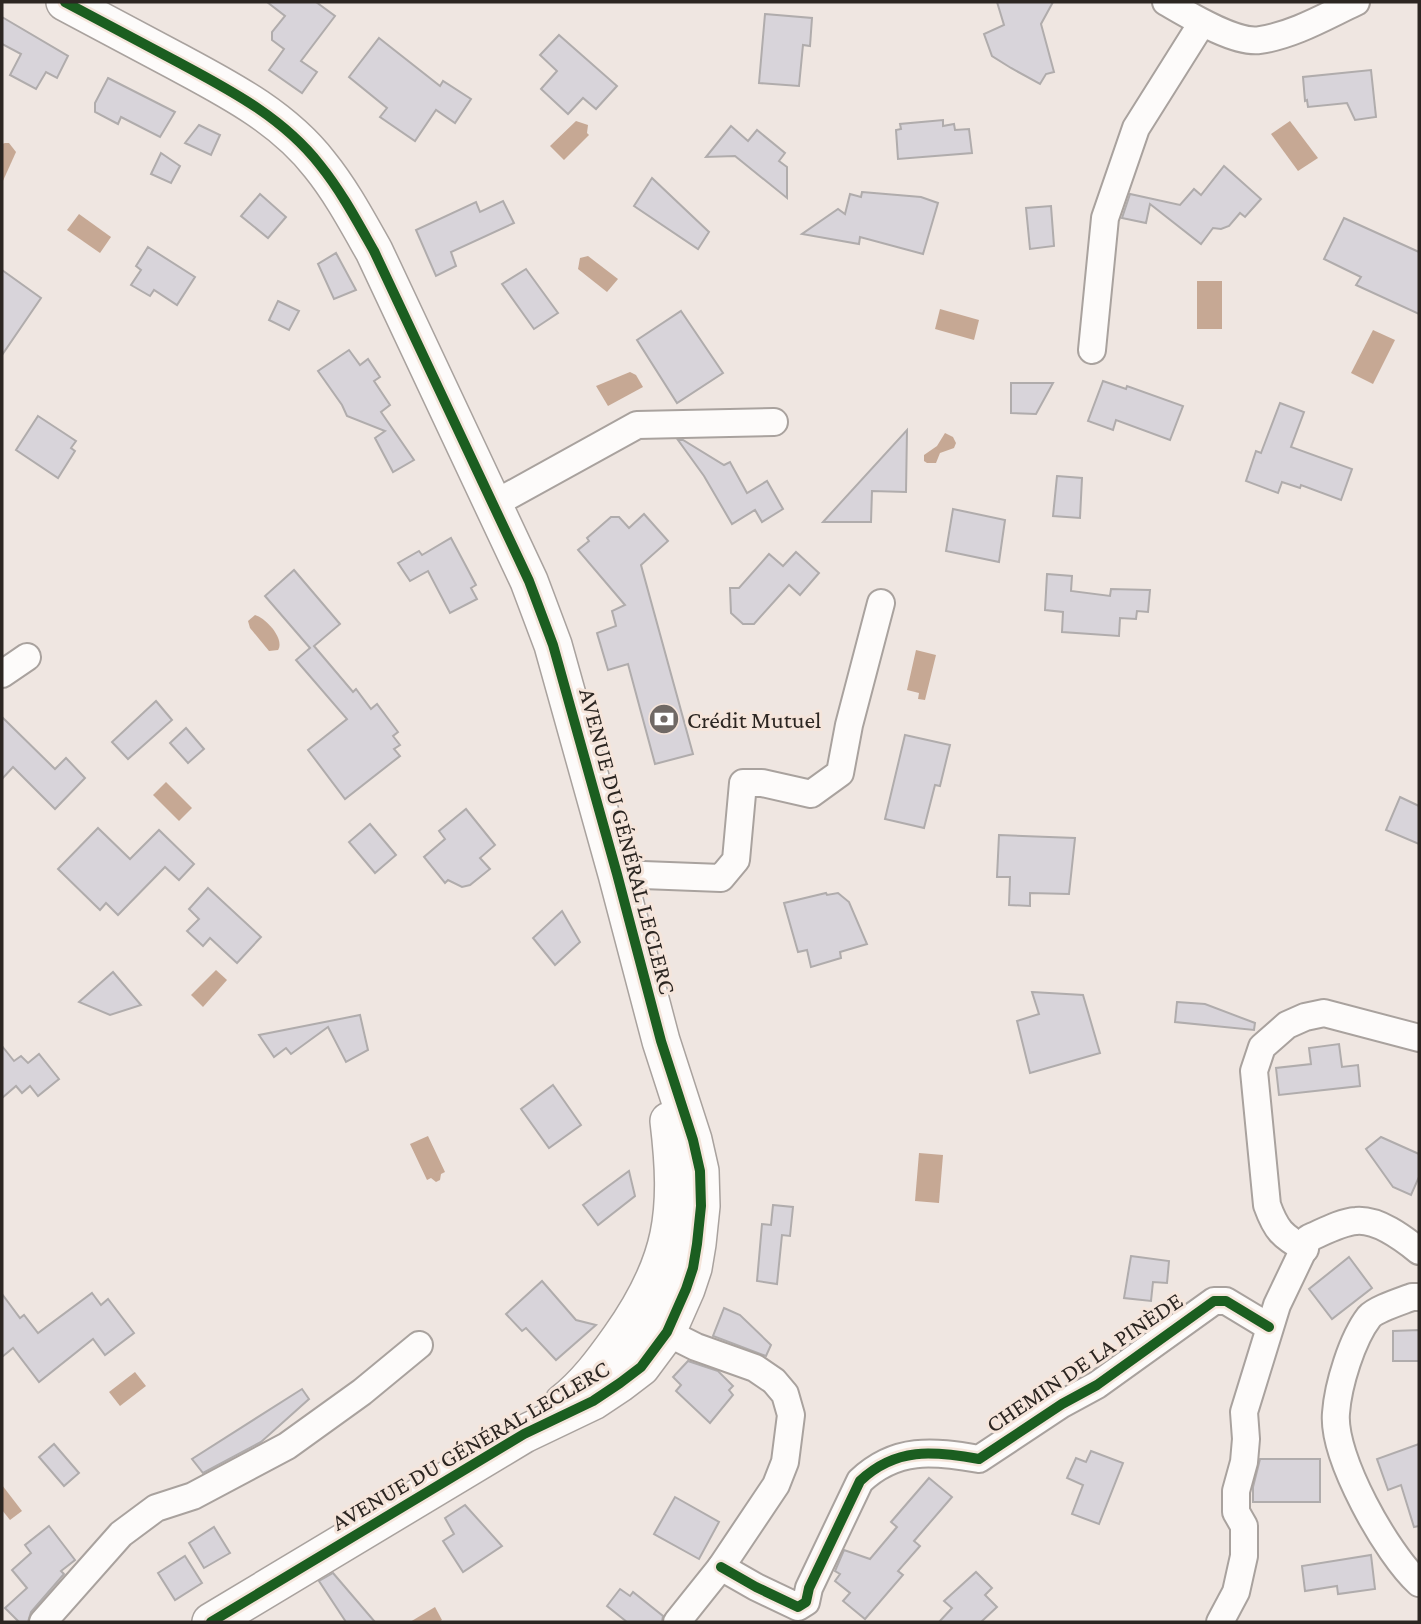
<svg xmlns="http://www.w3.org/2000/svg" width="1421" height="1624" viewBox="0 0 1421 1624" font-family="'Crimson Pro',serif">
<rect width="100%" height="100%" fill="#efe6e1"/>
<!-- water -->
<g fill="#c6a894">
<polygon points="576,121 588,125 587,133 589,135 564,160 550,146"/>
<polygon points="1290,121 1318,158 1298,171 1271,134"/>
<polygon points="5,143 9,143 16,152 2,183 2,144"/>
<polygon points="79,214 111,237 100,253 67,230"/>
<polygon points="588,256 618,279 607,292 578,269 580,258"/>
<rect x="1197" y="281" width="25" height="48"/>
<polygon points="940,309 979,320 974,340 935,329"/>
<polygon points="1373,330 1395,340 1373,384 1351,373"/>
<polygon points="630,372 636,375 643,387 608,406 596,386"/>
<polygon points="945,433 953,437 956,443 954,448 940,453 936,463 927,463 924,461 924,455 937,446"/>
<path d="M255,615C266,618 285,639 278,650L269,651L250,628L248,621Z"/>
<polygon points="916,650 936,655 925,700 918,699 919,693 907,690"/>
<polygon points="166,782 192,808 179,821 153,795"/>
<polygon points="216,970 227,980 203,1007 191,995"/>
<polygon points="428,1136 445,1172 441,1174 440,1180 436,1182 431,1178 427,1180 410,1144"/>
<polygon points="919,1153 943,1155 939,1203 915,1201"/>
<polygon points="135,1372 146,1386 120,1406 109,1392"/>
<polygon points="2,1485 22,1511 10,1520 2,1510"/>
<polygon points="435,1607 442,1620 439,1622 410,1622"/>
</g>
<!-- building -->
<g fill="#d8d4da" stroke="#b0acac" stroke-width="2">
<polygon points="267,2 316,2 335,16 301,61 317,72 302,93 269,70 284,49 272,40 272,32 285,16"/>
<polygon points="997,2 1053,2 1041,24 1054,72 1046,74 1040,84 1011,68 992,56 984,34 1004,25"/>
<polygon points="765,14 812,18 810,46 803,45 799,86 759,83"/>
<polygon points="2,17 68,56 57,78 46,72 36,89 10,75 21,54 2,44"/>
<polygon points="559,35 617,86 596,109 583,98 568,114 541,89 557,71 540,55"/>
<polygon points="379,38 440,86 443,81 471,99 455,123 436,110 415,141 380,117 387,108 349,77"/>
<polygon points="1371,70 1376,117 1355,120 1347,103 1308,107 1307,100 1305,101 1303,77"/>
<polygon points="108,78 175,112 160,137 121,117 118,124 95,112 95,103"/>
<polygon points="943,120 943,126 954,124 955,130 969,129 972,153 898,159 896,130 901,129 900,124"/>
<polygon points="199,125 220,135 211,155 185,143"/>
<polygon points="731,126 748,141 757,130 785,153 779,161 787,167 787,198 735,156 706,157"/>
<polygon points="161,153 180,166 171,183 151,174"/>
<polygon points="1224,166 1261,199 1245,217 1240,213 1229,226 1221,229 1213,228 1201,244 1150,204 1146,223 1122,218 1130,194 1180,205 1194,189 1201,195"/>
<polygon points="652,178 709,232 698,249 634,206"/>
<polygon points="862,192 921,197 938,203 923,254 860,237 859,244 802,234 838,209 845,214 850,194 861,197"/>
<polygon points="260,194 286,217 268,238 241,216"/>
<polygon points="503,201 514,223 451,252 456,266 436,276 416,230 476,202 480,212"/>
<polygon points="1051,206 1054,246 1030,249 1026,208"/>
<polygon points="1344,218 1419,252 1419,314 1356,285 1361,277 1324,259"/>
<polygon points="148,247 195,277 177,305 154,290 150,296 131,285 141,270 136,266"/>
<polygon points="336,253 356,290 334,299 318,264"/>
<polygon points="526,269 558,313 534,329 502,284"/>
<polygon points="2,270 41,298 2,355"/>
<polygon points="278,301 299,311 289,330 269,320"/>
<polygon points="681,311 723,373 677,403 637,340"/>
<polygon points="349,350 360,365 368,359 380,377 374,381 390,405 381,412 414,460 393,472 375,438 385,431 347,416 342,405 318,371"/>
<polygon points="1103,381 1126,389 1127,386 1183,406 1170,440 1116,420 1113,430 1088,421"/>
<polygon points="1011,383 1053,383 1036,414 1011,413"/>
<polygon points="1280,403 1304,412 1291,447 1352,469 1341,500 1301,485 1300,488 1282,482 1278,493 1246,481 1256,451 1261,453"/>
<polygon points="38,416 76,441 71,448 75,451 58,478 16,450"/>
<polygon points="907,430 906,492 872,491 871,522 823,522"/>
<polygon points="678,440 683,440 724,465 730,462 747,493 767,481 783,509 762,522 755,510 732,524 704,476"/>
<polygon points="1057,476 1082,478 1080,518 1053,516"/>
<polygon points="953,509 1005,520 999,562 946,551"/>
<polygon points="644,514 668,541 641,565 693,754 655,764 628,664 608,670 597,633 616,626 612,611 625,605 578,550 589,541 587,538 611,517 619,517 629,528"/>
<polygon points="451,538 476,585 471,588 477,599 450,613 428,571 410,581 398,563 419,551 422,555"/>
<polygon points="796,552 819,573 800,595 789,585 754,624 743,624 731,613 730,588 739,588 769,554 783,566"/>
<polygon points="294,570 340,624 314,646 353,692 356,689 371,709 377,704 398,732 393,736 400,745 394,749 400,756 345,799 308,750 347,719 296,660 310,648 265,596"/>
<polygon points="1047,574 1072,576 1071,591 1110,596 1111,589 1150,590 1148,612 1137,611 1136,619 1120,618 1119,636 1062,632 1063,612 1045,610"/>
<polygon points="156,701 172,720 128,759 112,742"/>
<polygon points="2,717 55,769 66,758 85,778 55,809 13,767 2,779"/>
<polygon points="186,728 204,749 188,763 170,743"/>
<polygon points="905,735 950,745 940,786 935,785 924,828 885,819"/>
<polygon points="1400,797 1419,806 1419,844 1386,830"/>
<polygon points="466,809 495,845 480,858 490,869 470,885 462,887 448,880 445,883 424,857 445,839 439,831"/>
<polygon points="370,824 396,855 375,873 349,842"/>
<polygon points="98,828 130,859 159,830 194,864 179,880 165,867 118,915 106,903 100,910 58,869"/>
<polygon points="999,835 1075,838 1069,894 1030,893 1030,906 1009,905 1010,877 997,877"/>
<polygon points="208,888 261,937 237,963 210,938 203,946 187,931 199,919 189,909"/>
<polygon points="826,893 827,895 838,893 849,902 867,944 840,952 841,958 811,967 807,950 798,952 784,903"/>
<polygon points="562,911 580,942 555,965 533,938"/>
<polygon points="113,972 141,1005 110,1015 79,1002"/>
<polygon points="1032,992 1083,995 1100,1053 1030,1073 1017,1021 1039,1014"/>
<polygon points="1177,1002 1205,1004 1255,1023 1254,1030 1175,1022"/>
<polygon points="360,1015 368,1050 346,1062 328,1027 291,1054 286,1048 274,1057 259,1035"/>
<polygon points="1339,1044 1342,1067 1358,1065 1360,1086 1279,1095 1276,1068 1311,1064 1309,1048"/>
<polygon points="2,1046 14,1061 21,1056 28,1063 39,1054 59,1079 38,1096 30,1086 22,1093 16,1086 2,1098"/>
<polygon points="553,1085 581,1125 549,1148 521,1109"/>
<polygon points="1381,1137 1419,1154 1419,1177 1411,1195 1393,1187 1366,1149"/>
<polygon points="629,1171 635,1196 598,1225 583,1205"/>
<polygon points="773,1205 793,1207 790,1236 782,1235 777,1284 757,1281 762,1224 771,1225"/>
<polygon points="1131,1256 1169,1261 1167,1283 1153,1282 1151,1301 1124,1298"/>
<polygon points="1349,1257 1372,1288 1332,1319 1309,1289"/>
<polygon points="542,1281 576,1320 596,1325 556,1360 526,1328 522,1331 506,1314"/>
<polygon points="92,1293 101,1305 108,1299 134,1333 105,1355 93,1339 39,1382 13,1348 2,1357 2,1294 20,1318 24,1315 38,1333"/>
<polygon points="724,1308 740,1315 771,1345 766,1356 713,1336"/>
<polygon points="1419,1330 1419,1361 1393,1361 1393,1331"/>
<polygon points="688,1361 718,1371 733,1386 729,1390 733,1395 710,1423 676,1391 681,1385 673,1377"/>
<polygon points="302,1389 309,1399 261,1442 203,1473 192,1459"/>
<polygon points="54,1444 79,1473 64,1486 39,1457"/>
<polygon points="1419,1444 1419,1526 1414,1527 1401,1485 1388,1490 1377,1459"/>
<polygon points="1091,1451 1123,1463 1099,1524 1072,1514 1083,1485 1067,1478 1076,1458 1086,1462"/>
<polygon points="1260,1459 1320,1459 1320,1502 1253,1502 1253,1487"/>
<polygon points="929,1478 952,1497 914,1541 920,1546 898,1571 903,1575 865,1619 843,1601 850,1593 835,1581 840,1574 835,1571 844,1550 870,1559 897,1527 891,1522"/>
<polygon points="675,1497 719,1522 699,1559 654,1534"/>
<polygon points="465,1505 502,1546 463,1572 443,1541 454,1534 445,1518"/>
<polygon points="49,1526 75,1560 61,1571 64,1574 31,1612 28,1622 19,1622 5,1608 27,1588 12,1570 31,1553 25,1545"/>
<polygon points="214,1527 230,1553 204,1568 189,1543"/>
<polygon points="1371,1555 1375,1589 1338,1594 1337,1586 1305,1591 1302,1566"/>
<polygon points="185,1556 202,1583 175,1600 158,1573"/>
<polygon points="976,1572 992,1588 985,1595 997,1607 981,1622 939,1622 952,1608 944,1601"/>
<polygon points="333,1573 375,1622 346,1622 319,1581"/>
<polygon points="620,1589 630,1596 633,1592 663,1616 662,1622 627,1622 607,1606"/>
</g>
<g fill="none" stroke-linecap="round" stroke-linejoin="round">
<!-- minor casing -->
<g stroke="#a9a29e" stroke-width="30">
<g id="minor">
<path d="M1166,2C1187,14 1235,44 1260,40C1294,35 1326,16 1356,2"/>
<polyline points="1092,350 1105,218 1136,128 1202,23"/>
<polyline points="494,504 637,425 774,422"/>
<polyline points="2,674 27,657"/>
<polyline points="617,874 721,878 736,860 743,783 762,783 811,794 840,773 849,725 881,603"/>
<path d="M1305,1249C1282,1236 1276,1230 1267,1205L1254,1071L1262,1047L1287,1025L1305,1017L1324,1013L1419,1038"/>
<path d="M1419,1297H1412C1402,1301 1376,1309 1369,1317C1352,1339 1338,1385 1336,1413C1332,1457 1387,1554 1419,1583"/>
<polyline points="652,1325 696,1347 755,1368 774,1381 785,1394 791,1415 785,1462 776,1485 721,1567 677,1622"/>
<path d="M721,1567L756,1587L798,1607L806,1602L809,1588L860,1481C896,1447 933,1451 979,1459L1062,1404L1097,1385L1214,1301H1226L1269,1327"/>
<polyline points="43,1622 121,1534 156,1508 193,1496 287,1446 362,1392 419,1345"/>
<path d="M1220,1622L1236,1592L1244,1556V1526L1236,1512V1491L1244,1462L1246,1439L1244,1412L1277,1305L1309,1238C1323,1232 1341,1222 1356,1221C1378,1219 1403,1238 1419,1251"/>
</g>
</g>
<!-- secondary casing -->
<g stroke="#a9a29e" stroke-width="40">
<g id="secondary">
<path d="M65,2C101,21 137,40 174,60C226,88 282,116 320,165C341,191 357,221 374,251L529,581L553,645L617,874L661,1041L693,1140L700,1171L701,1206L697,1244L693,1268L686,1289L667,1332L641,1367L620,1383L593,1401L524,1434L211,1622"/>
<path d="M563,1403C586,1385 603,1362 620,1338C674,1262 680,1212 669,1121"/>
</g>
</g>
<!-- minor -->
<use href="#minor" stroke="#fdfbfa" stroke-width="26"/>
<!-- secondary -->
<use href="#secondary" stroke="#fdfbfa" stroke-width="37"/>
<!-- cycleway casing -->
<g stroke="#f5e5db" stroke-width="15">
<g id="cycleway">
<path d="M65,2C101,21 137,40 174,60C226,88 282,116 320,165C341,191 357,221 374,251L529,581L553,645L617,874L661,1041L693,1140L700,1171L701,1206L697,1244L693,1268L686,1289L667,1332L641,1367L620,1383L593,1401L524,1434L211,1622"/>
<path d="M721,1567L756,1587L798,1607L806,1602L809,1588L860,1481C896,1447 933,1451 979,1459L1062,1404L1097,1385L1214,1301H1226L1269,1327"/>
</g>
</g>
<!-- cycleway -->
<use href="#cycleway" stroke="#1b5e20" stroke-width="10"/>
</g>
<!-- icons -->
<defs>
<g id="bank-disc" transform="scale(1.575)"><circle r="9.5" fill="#706965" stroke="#f5e5db"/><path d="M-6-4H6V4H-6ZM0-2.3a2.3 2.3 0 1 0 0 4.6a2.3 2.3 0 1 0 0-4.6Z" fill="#fff"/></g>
</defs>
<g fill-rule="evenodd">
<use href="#bank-disc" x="664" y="719"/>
</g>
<g text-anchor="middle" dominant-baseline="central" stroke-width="6" stroke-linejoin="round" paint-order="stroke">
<!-- poi labels -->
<g font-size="24" fill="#2c2622" stroke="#f5e5db" text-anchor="start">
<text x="687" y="719">Crédit Mutuel</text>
</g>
<!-- street labels -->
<g font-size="24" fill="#2c2622" stroke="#f5e5db">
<text transform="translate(628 841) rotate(75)">AVENUE DU GÉNÉRAL LECLERC</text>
<text transform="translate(1084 1362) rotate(-34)">CHEMIN DE LA PINÈDE</text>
<text transform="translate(470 1445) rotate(-30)">AVENUE DU GÉNÉRAL LECLERC</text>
</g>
</g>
<!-- border -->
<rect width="1421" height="1624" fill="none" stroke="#2c2622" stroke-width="7"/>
</svg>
